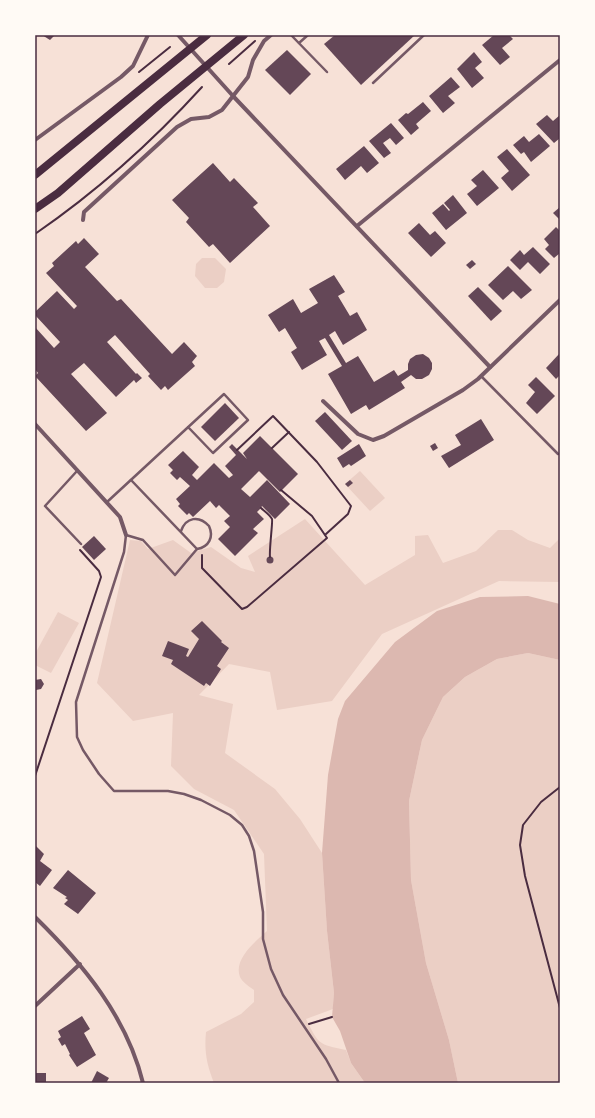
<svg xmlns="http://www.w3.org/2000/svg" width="595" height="1118" viewBox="0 0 595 1118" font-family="'Roboto Condensed',sans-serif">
<rect width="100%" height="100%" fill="#f7e1d7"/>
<!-- green -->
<g fill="#ebcfc5">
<polygon points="202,258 215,258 226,269 224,282 217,288 205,288 195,276 196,264"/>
<polygon points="360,471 385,498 370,511 345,484"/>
<path d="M305,519L365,585L415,555V536L428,535L443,563L476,551L498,530H512L528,540L550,548L560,538V582L499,581L382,634L332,701L277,710L270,672L229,664L199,695L233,704L225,753L275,789L300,819L322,853L327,931L334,993L333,1009L306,1019C319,1045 318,1044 346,1050L351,1063L365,1083H214C207,1065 204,1052 206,1032L241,1014L254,1002V990C250,987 242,982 240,977C233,959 256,941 267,931L264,854L234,810L194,789L171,766L173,713L133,721L97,683L130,540L141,541L148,549L173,540L191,553L211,547L241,568L255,572L248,556Z"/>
<polygon points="58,612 79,623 51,673 35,665 35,654"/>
<polygon points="528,653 560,660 560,1083 458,1083 449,1040 426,963 411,880 409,801 422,740 443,697 465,677 497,659"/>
</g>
<!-- water -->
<polygon fill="#dcb8b0" points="528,596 560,604 560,660 528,653 497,659 465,677 443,697 422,740 409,801 411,880 426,963 449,1040 458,1083 365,1083 351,1063 340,1031 332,1017 334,993 327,931 322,853 328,775 338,719 345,701 395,642 437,611 480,597"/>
<!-- building -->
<g fill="#644757">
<polygon points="42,35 55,35 50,40"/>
<polygon points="335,35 415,35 361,85 324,44"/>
<polygon points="494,35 509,35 513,39 502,48 510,57 500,65 482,45"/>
<polygon points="287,50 311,74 290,95 265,70"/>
<polygon points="474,52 482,62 475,68 484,78 472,88 457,69"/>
<polygon points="451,77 460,87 448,96 455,103 443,113 429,96"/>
<polygon points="423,102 431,111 416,124 419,128 411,135 398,120 406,113 408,114"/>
<polygon points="547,115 553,121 560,115 560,138 554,143 536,124"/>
<polygon points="391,123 404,138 396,145 390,138 383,143 391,153 384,158 369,141"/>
<polygon points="539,134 550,146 531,162 524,152 521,154 513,145 524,136 529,142"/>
<polygon points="364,146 379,163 367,173 361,166 345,180 336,169"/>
<polygon points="507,149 530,175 512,191 501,178 509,171 497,157"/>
<polygon points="213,163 230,182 234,178 258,203 253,207 270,226 230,263 213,244 209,247 186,222 189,218 172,200"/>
<polygon points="483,170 499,188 477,206 467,194 477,186 471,180"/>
<polygon points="453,195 467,213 446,230 432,213 443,204 449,211 450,210 444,203"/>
<polygon points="560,207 560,220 553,213"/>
<polygon points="419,223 430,235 435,231 446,243 431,257 408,233"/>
<polygon points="556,227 560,231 560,253 554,258 545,249 549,245 544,239"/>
<polygon points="84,238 99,254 85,267 117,301 121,299 172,354 184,342 197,356 192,362 195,366 168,390 165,386 161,390 148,376 150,374 115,335 107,342 136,374 137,373 142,378 136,383 134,380 116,397 84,363 71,374 107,413 86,431 35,376 38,373 35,369 35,327 54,348 60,342 35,315 35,312 57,291 74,309 77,306 46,273 54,266 52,263 76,241 78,244"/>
<polygon points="533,247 550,264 540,274 528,262 520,270 510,260 520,250 524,255"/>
<polygon points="472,260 476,264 470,269 466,265"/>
<polygon points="508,266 532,290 521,299 513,291 503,300 488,285"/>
<polygon points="334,275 345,292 338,296 350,316 357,312 367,330 343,345 335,331 329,335 346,363 358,356 374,382 394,370 398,376 408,370 408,364 410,359 416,355 423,354 429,358 432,363 432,369 429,375 422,379 416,379 411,375 401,382 405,388 369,410 366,405 351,414 328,374 342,366 325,338 319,341 327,355 302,370 291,352 297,348 285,328 279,332 268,315 293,299 301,313 318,303 309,289"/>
<polygon points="478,287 502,311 491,321 468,296"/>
<polygon points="560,353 560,375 556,379 546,368"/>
<polygon points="536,377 555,396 537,414 526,403 535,392 528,385"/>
<polygon points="225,403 239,418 215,441 201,427"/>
<polygon points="325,412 352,441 342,450 315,421"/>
<polygon points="481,419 494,440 449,468 441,456 461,445 455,435"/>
<polygon points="260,436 298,474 280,492 255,467 259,471 241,489 250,497 267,480 290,504 275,519 262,506 261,508 257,512 264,519 253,529 258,533 235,556 218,539 230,527 224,521 230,516 219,505 216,508 210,501 193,517 189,513 187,515 178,506 180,504 176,499 190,486 180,477 177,480 170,473 173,470 168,465 183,451 199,467 192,475 197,480 214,463 229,478 233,475 225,466 236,455 229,447 232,444 247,459 243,453"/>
<polygon points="435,443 438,448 433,451 430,446"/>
<polygon points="359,444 366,456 351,466 349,464 343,468 337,458"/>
<polygon points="350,480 353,483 348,487 345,484"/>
<polygon points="94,536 106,549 94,560 82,547"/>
<circle cx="270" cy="560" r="3.5"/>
<polygon points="202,621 222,641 221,642 229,648 217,666 221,669 210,686 206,683 204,686 171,664 173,660 162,656 168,641 189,649 186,656 188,657 199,639 191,631"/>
<polygon points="41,679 44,684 41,689 36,690 35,680"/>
<polygon points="35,845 44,854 40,861 52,870 40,886 35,882"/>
<polygon points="68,870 96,893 78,914 64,904 68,900 65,898 67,897 53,888"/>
<polygon points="82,1016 90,1029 84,1033 96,1055 77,1067 69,1055 70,1054 65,1044 62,1046 58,1039 61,1037 58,1031"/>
<polygon points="97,1071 109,1078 106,1083 91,1083"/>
<rect x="35" y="1073" width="11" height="10"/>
</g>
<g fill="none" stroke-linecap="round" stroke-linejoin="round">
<!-- path -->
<g stroke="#4a2c40" stroke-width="2">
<polyline points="229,64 255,41"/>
<polyline points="139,72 170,47"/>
<path d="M35,234C96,192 152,142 202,87"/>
<polyline points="272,448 289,432"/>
<polyline points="237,450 273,416 317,462 351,506 348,514 326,534"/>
<path d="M261,508C264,511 270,515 272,519C273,521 269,550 270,557"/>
<polyline points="202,555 202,568 242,609 247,607 327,538 312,516 281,490"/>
<polyline points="35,776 101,577 99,571 80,550"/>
<polyline points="560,787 541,802 523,825 520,845 525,876 560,1008"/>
<polyline points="309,1024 332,1017"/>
</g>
<!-- service -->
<g stroke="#755966" stroke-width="2.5">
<polyline points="291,35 327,72"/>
<polyline points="299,43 308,35"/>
<polyline points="373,83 424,35"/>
<polyline points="481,376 558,454"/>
<polyline points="77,471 45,506 81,544"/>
<polyline points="131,480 197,549 175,575 143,540 126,535 124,552 76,702 77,737 83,750 99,774 114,791 168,791 184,794 201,800 230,815 242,825 249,836 254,851 263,912 263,939 271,969 283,995 326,1059 339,1083"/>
<polyline points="107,502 224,394 248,420 213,453 188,427"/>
<path d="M181,531C186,517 199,515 209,526C214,537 209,547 197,549"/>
</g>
<!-- minor -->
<g stroke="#755966" stroke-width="4">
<polyline points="178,35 233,96 490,367"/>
<polyline points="35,140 121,77 133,66 148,35"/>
<polyline points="83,220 84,212 177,127 191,119 209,117 222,110 248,77 253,60 264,41 271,35"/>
<polyline points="357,226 560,60"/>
<polyline points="323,401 358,434 373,440 384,436 463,390 478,379 560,300"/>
<polyline points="35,424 120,517 126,535"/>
<path d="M35,917C83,964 127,1017 143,1083"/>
<polyline points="35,1006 80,964"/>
</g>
<!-- primary -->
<g stroke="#4a2c40" stroke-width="8">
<polyline points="35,175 207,35"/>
<polyline points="35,209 58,193 160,104 244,35"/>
</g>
</g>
<!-- border -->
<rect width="595" height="1118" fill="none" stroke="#fffaf5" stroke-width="72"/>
<rect x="36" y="36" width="523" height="1046" fill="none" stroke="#4a2c40" stroke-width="1.5"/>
</svg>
